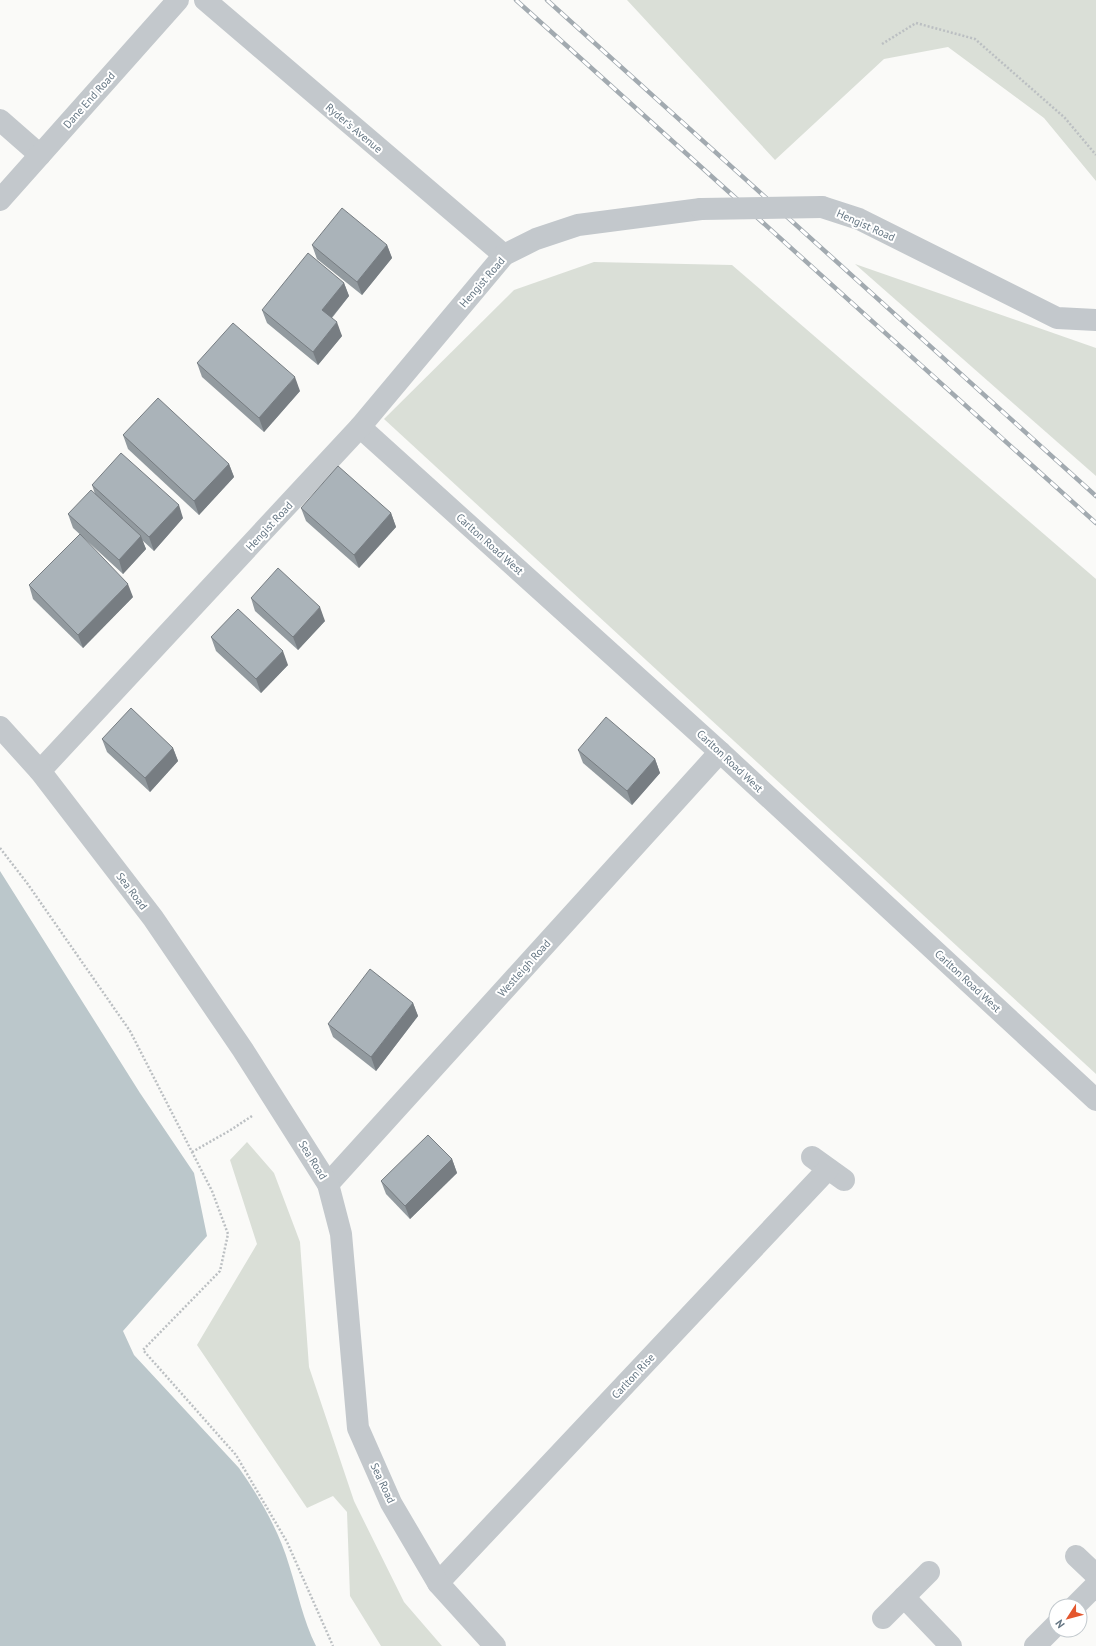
<svg xmlns="http://www.w3.org/2000/svg" width="1096" height="1646" viewBox="0 0 1096 1646" font-family="'PT Sans',sans-serif">
<rect width="100%" height="100%" fill="#fafaf8"/>
<!-- green -->
<g fill="#dadfd7">
<polygon points="627,0 1096,0 1096,181 1044,118 948,47 884,59 775,160"/>
<polygon points="594,262 732,265 1096,579 1096,1074 384,419 514,290"/>
<polygon points="855,264 1096,348 1096,476"/>
<polygon points="247,1142 274,1173 300,1242 309,1367 354,1501 404,1602 442,1646 381,1646 350,1596 347,1512 333,1496 307,1508 197,1345 257,1244 230,1160"/>
</g>
<!-- water -->
<path fill="#bbc7cb" d="M0,871L140,1093L194,1173L207,1236L123,1331L134,1355L239,1468C260,1498 279,1531 289,1565C298,1593 303,1620 316,1646H0Z"/>
<g fill="none" stroke-linecap="round" stroke-linejoin="round">
<!-- path -->
<g stroke="#bbbfc2" stroke-width="2.5" stroke-dasharray="2 2" stroke-linecap="butt">
<polyline points="882,44 916,23 975,39 1065,118 1096,155"/>
<polyline points="0,848 27,883 130,1031 212,1191 228,1234 220,1271 143,1350 236,1455 287,1542 333,1646"/>
<polyline points="192,1152 229,1131 252,1116"/>
</g>
<!-- minor -->
<g stroke="#c3c8cc" stroke-width="22">
<polyline points="205,0 504,255"/>
<polyline points="0,120 40,155"/>
<polyline points="0,200 178,0"/>
<polyline points="822,207 859,219 1057,318 1096,320"/>
<polyline points="360,427 720,752 1096,1100"/>
<polyline points="40,771 360,427 504,255 536,239 578,225 701,209"/>
<polyline points="812,1157 844,1180"/>
<polyline points="328,1184 720,752"/>
<polyline points="1076,1556 1096,1575"/>
<polyline points="438,1583 828,1169"/>
<polyline points="904,1597 951,1646"/>
<polyline points="1075,1606 1096,1585"/>
<polyline points="883,1618 929,1572"/>
<polyline points="1035,1646 1056,1625"/>
</g>
<!-- tertiary -->
<polyline stroke="#c3c8cc" stroke-width="22" points="0,727 40,771 153,918 243,1050 328,1184 341,1234 358,1428 391,1503 438,1583 495,1646"/>
<!-- rail casing -->
<g stroke="#a2aab0" stroke-width="4.5">
<g id="rail">
<polyline points="516,0 1096,523"/>
<polyline points="547,0 1096,496"/>
</g>
</g>
<!-- rail -->
<use href="#rail" stroke="#fff" stroke-width="3" stroke-dasharray="9" stroke-linecap="butt"/>
<!-- minor-bridge -->
<polyline stroke="#c3c8cc" stroke-width="22" points="701,209 822,207"/>
</g>
<!-- wall -->
<g fill="#929a9f">
<polygon points="312,245 387,245 392,258 362,295 317,259"/>
<polygon points="344,283 349,296 332,318 342,336 318,365 267,323 262,310"/>
<polygon points="197,363 300,391 264,432 202,377"/>
<polygon points="123,435 229,464 234,477 199,515 128,449"/>
<polygon points="92,485 183,518 154,551 142,540 146,549 123,574 73,528 68,514 95,494"/>
<polygon points="301,508 391,513 396,527 359,568 306,521"/>
<polygon points="29,585 133,597 83,648 33,599"/>
<polygon points="251,598 325,621 298,650 255,611"/>
<polygon points="211,637 288,665 261,693 216,651"/>
<polygon points="102,739 173,748 178,761 150,792 107,752"/>
<polygon points="578,750 655,759 660,773 632,805 583,763"/>
<polygon points="413,1003 418,1016 376,1071 333,1037 328,1024"/>
<polygon points="452,1159 457,1173 410,1219 386,1194 381,1181"/>
</g>
<!-- shaded-wall -->
<g fill="#777d82">
<polygon points="387,245 392,258 362,295 357,282"/>
<polygon points="344,283 349,296 327,323 322,310"/>
<polygon points="337,322 342,336 318,365 313,352"/>
<polygon points="295,377 300,391 264,432 259,418"/>
<polygon points="229,464 234,477 199,515 194,501"/>
<polygon points="179,505 183,518 154,551 149,537"/>
<polygon points="391,513 396,527 359,568 354,555"/>
<polygon points="141,536 146,549 123,574 119,560"/>
<polygon points="128,584 133,597 83,648 78,635"/>
<polygon points="320,607 325,621 298,650 293,637"/>
<polygon points="283,651 288,665 261,693 256,679"/>
<polygon points="173,748 178,761 150,792 145,778"/>
<polygon points="655,759 660,773 632,805 627,791"/>
<polygon points="413,1003 418,1016 376,1071 371,1057"/>
<polygon points="452,1159 457,1173 410,1219 405,1206"/>
</g>
<!-- building -->
<g fill="#aab3b9" stroke="#777d82">
<polygon points="342,208 387,245 357,282 312,245"/>
<polygon points="308,253 344,283 322,310 337,322 313,352 262,310"/>
<polygon points="233,323 295,377 259,418 197,363"/>
<polygon points="158,398 229,464 194,501 123,435"/>
<polygon points="121,453 179,505 149,537 92,485"/>
<polygon points="338,466 391,513 354,555 301,508"/>
<polygon points="91,490 141,536 119,560 68,514"/>
<polygon points="80,534 128,584 78,635 29,585"/>
<polygon points="278,568 320,607 293,637 251,598"/>
<polygon points="238,609 283,651 256,679 211,637"/>
<polygon points="131,708 173,748 145,778 102,739"/>
<polygon points="606,717 655,759 627,791 578,750"/>
<polygon points="370,969 413,1003 371,1057 328,1024"/>
<polygon points="428,1135 452,1159 405,1206 381,1181"/>
</g>
<g text-anchor="middle" dominant-baseline="central" stroke-width="4" stroke-linejoin="round" paint-order="stroke">
<!-- street labels -->
<g font-size="11" fill="#657683" stroke="#fff">
<text transform="translate(89 100) rotate(-48)">Dane End Road</text>
<text transform="translate(354 128) rotate(40)">Ryder's Avenue</text>
<text transform="translate(866 225) rotate(24)">Hengist Road</text>
<text transform="translate(482 282) rotate(-49)">Hengist Road</text>
<text transform="translate(269 526) rotate(-47)">Hengist Road</text>
<text transform="translate(490 544) rotate(42)">Carlton Road West</text>
<text transform="translate(730 761) rotate(43)">Carlton Road West</text>
<text transform="translate(132 891) rotate(53)">Sea Road</text>
<text transform="translate(524 968) rotate(-48)">Westleigh Road</text>
<text transform="translate(968 981) rotate(43)">Carlton Road West</text>
<text transform="translate(313 1160) rotate(58)">Sea Road</text>
<text transform="translate(633 1376) rotate(-47)">Carlton Rise</text>
<text transform="translate(383 1483) rotate(65)">Sea Road</text>
</g>
</g>
<!-- north arrow -->
<g transform="translate(1068 1618) rotate(234)"><circle r="19" fill="#ffffff" stroke="#c1c8cd"/>
<path d="M0-3L7 15L0 10L-7 15Z" fill="#e4572e"/>
<text y="-6" font-size="11" font-weight="bold" text-anchor="middle" fill="#657683">N</text>
</g>
</svg>
